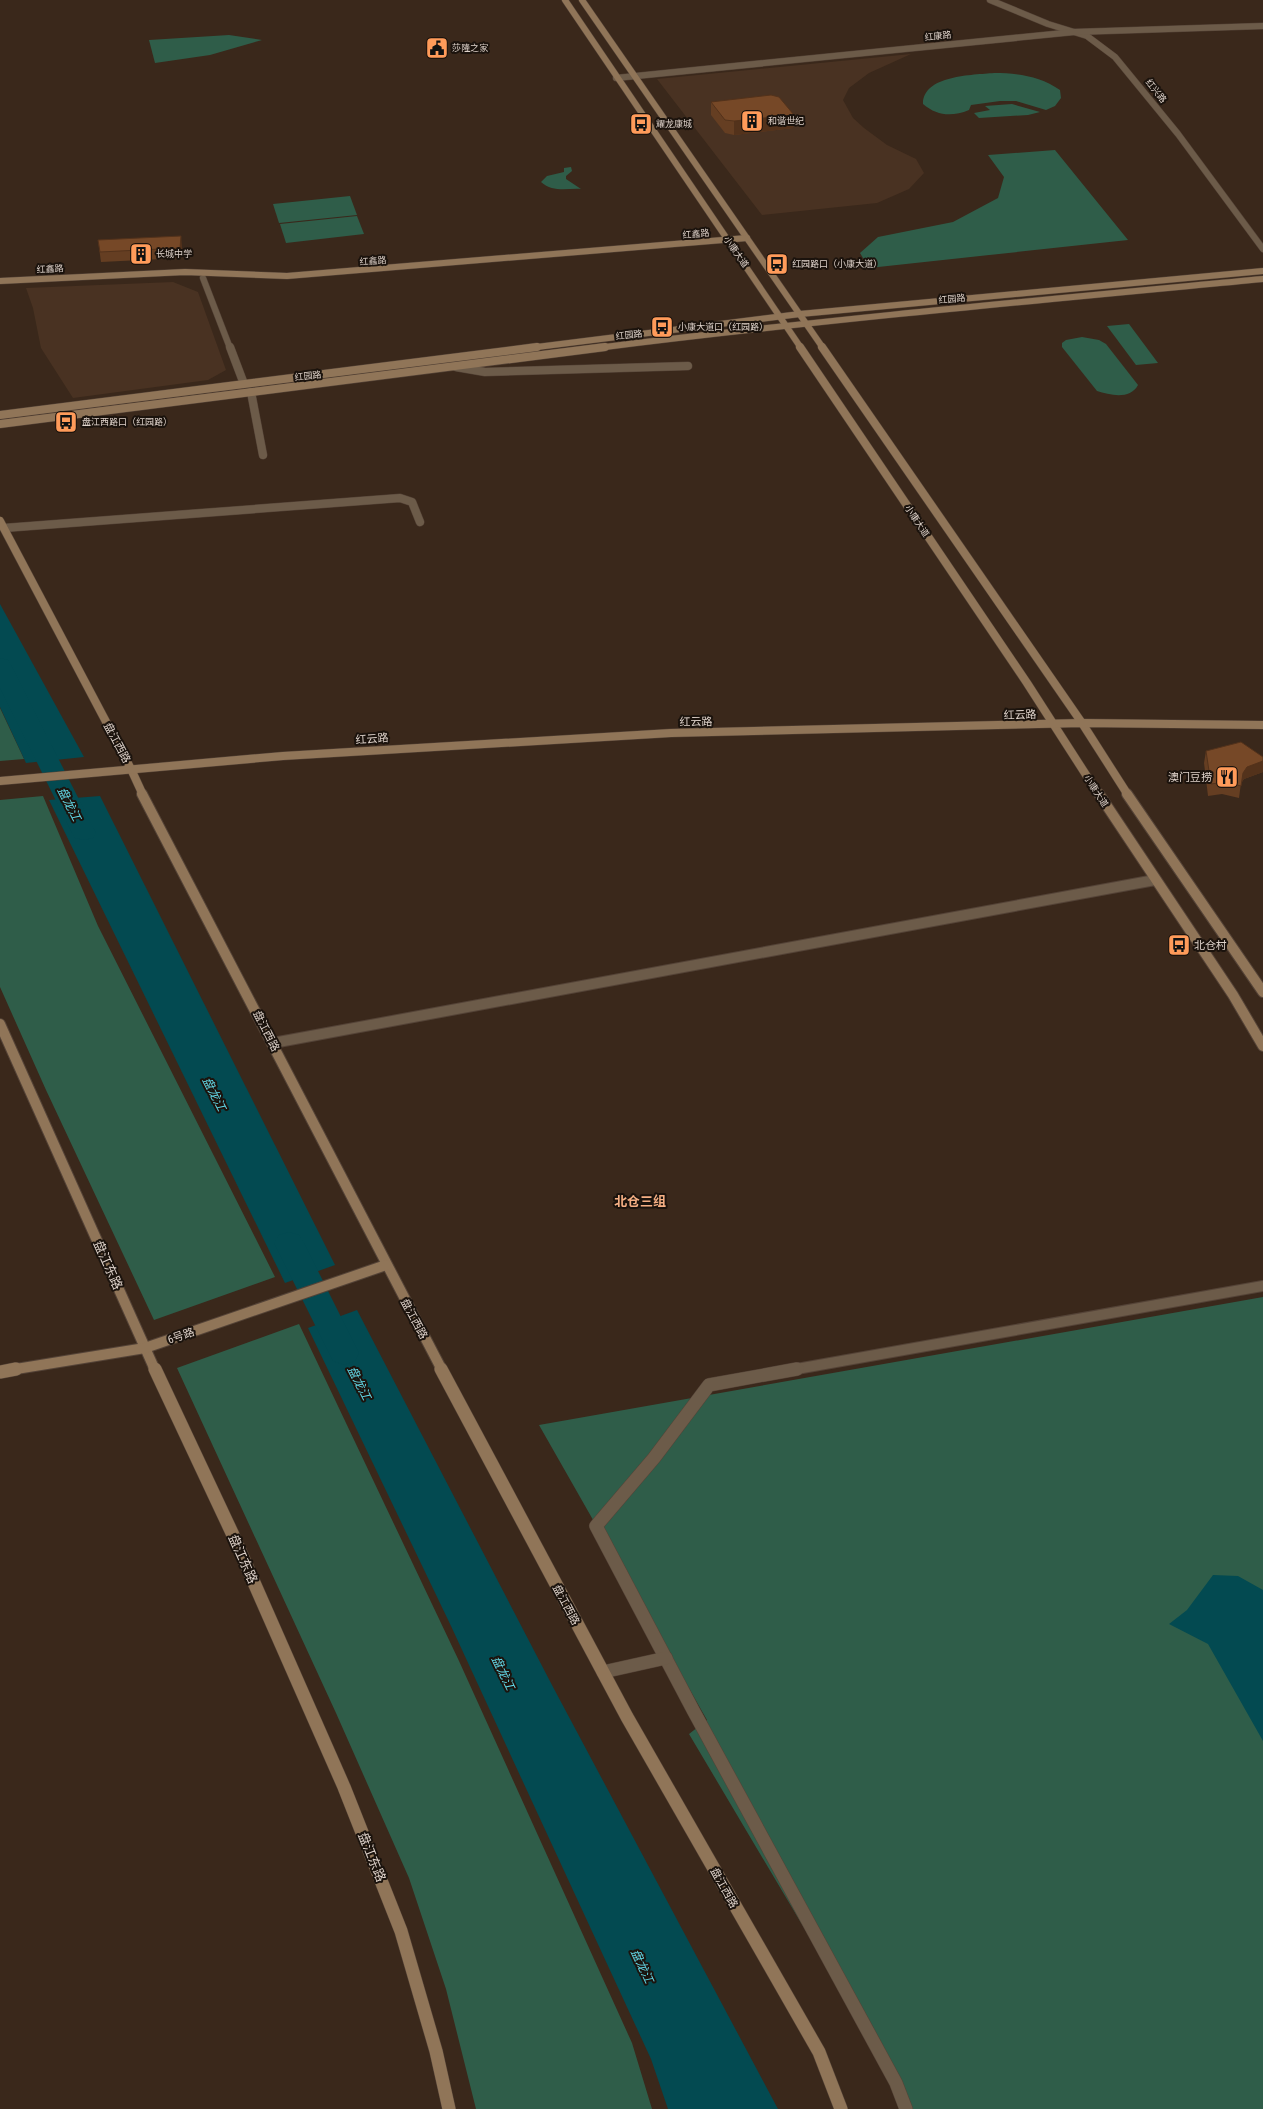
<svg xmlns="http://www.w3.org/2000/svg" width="1263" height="2109" viewBox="0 0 1263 2109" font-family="'Roboto Condensed','Noto Sans SC',sans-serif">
<rect width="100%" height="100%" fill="#3a281b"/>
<!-- built -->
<g fill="#493222">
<polygon points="911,54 869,73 849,88 843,100 853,118 864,128 887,145 916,159 924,173 909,189 877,203 762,215 657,79"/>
<polygon points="173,282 198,292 226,370 208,380 73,398 41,348 33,308 26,288"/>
</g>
<!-- green -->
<g fill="#2f5d49">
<polygon points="229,35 262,40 210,55 155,63 149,40"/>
<path d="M994,73C1018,73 1040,76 1060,90L1061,98L1055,106L1046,110L1016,101H1000L971,105L969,110C952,117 937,116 923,104C923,75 973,75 994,73Z"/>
<polygon points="1012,104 1040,112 1028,115 979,118 974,113 990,110 985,106"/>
<polygon points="1055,150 1128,240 869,268 860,253 878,237 953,222 998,198 1004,177 988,155"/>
<path d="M571,167L572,171L566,176V179L581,189C568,188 553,193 541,182L547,176L564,172V168Z"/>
<polygon points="350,196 357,215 279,223 273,204"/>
<polygon points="357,216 364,234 286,243 280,224"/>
<polygon points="1129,324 1158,363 1136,365 1107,326"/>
<path d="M1082,337L1099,340L1106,344L1138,385C1130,400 1110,395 1097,391L1062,347V343L1066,340Z"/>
<polygon points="0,708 24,759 0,761"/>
<polygon points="43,796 98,926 275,1277 154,1320 46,1090 0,987 0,800"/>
<polygon points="1263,1297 1263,2109 906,2109 896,2083 689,1734 707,1720 539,1425"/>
<polygon points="299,1324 459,1661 632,2043 652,2109 476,2109 446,1989 409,1878 336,1713 177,1368"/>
</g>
<!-- water -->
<g fill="#034a51">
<polygon points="0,604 84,757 26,763 0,707"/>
<polygon points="100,796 335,1265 285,1283 49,800"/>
<polygon points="357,1310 553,1687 778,2109 668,2109 651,2059 451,1626 308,1328"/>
<polygon points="1213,1575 1238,1576 1263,1590 1263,1753 1263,1741 1208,1644 1169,1624 1187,1610"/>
</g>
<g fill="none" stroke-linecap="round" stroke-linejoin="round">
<!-- river -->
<g fill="#034a51" fill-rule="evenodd">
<polygon points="0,658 8,660 11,665 96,833 93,838 84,840 75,838 72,833 0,688"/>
<polygon points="289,1232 299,1235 304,1243 359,1353 355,1361 344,1365 333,1361 274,1243 279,1235"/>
</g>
<!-- street-far3 casing -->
<g stroke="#544337" stroke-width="7">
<g id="street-far3">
<polyline points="990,0 1048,24 1087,36 1115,57 1178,134 1263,249"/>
<polyline points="616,78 1074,32 1263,26"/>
<polyline points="203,278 230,348"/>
</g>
</g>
<!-- street-far2 casing -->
<g stroke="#544337" stroke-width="9">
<g id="street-far2">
<polyline points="230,347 244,384"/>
<polyline points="456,367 485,372 688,366"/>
<polyline points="251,392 263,455"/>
<polyline points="4,528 400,498 412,502 420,522"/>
</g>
</g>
<!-- street-far1 casing -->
<g stroke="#544337" stroke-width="12">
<g id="street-far1">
<polyline points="273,1043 1155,880"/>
<polyline points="791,1370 1263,1286"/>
</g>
</g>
<!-- street casing -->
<g stroke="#544337" stroke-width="14">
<g id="street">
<polyline points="797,1369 709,1385 654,1458 596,1526 693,1710 896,2083 906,2109"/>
<polyline points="603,1672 666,1658"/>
</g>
</g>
<!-- secondary-far3 casing -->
<g stroke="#544337" stroke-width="7">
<g id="secondary-far3">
<polyline points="565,0 801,348"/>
<polyline points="582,0 823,348"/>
<polyline points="0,281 185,272 287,276 747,238"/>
<polyline points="529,348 800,314 1263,271"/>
<path d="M597,348C819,320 1041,300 1263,279"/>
</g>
</g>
<!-- secondary-far2 casing -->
<g stroke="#544337" stroke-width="9">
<g id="secondary-far2">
<polyline points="800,347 1027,683 1099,795"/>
<polyline points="822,347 1082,723 1128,795"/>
<polyline points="0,415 537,347"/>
<polyline points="0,424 605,347"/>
<polyline points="0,521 131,769 143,795"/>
<polyline points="0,781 283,756 671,733 1082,723 1263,725"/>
</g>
</g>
<!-- secondary-far1 casing -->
<g stroke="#544337" stroke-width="12">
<g id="secondary-far1">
<polyline points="142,794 442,1370"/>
<polyline points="1099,794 1233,995 1263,1046"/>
<polyline points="1127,794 1263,992"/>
<polyline points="0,1024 155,1370"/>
<polyline points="10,1370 145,1348 386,1265"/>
</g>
</g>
<!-- secondary casing -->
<g stroke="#544337" stroke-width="14">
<g id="secondary">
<polyline points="155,1369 233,1535 344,1787 401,1931 436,2051 449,2109"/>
<polyline points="441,1369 627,1717 819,2052 841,2109"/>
<polyline points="0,1372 16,1369"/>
</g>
</g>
<!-- street-far3 -->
<use href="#street-far3" stroke="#6c5b49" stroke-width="6"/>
<!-- street-far2 -->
<use href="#street-far2" stroke="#6c5b49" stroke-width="8"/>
<!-- street-far1 -->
<use href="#street-far1" stroke="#6c5b49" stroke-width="10"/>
<!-- street -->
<use href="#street" stroke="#6c5b49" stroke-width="13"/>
<!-- secondary-far3 -->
<use href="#secondary-far3" stroke="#907558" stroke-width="6"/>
<!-- secondary-far2 -->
<use href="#secondary-far2" stroke="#907558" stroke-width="8"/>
<!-- secondary-far1 -->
<use href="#secondary-far1" stroke="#907558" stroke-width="10"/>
<!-- secondary -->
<use href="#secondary" stroke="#907558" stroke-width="13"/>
</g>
<!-- wall -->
<g fill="#653e22">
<polygon points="711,102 793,128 734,135 725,133 711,115"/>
<polygon points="98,240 182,246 181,258 101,262"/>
<polygon points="1206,751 1263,757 1263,772 1244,779 1241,783 1239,798 1222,794 1208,796 1204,763"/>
</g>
<!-- shaded-wall -->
<g fill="#53321b">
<polygon points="794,115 793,128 734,135 734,121"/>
<polygon points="181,236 182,246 181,258 180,248"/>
<polygon points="1263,761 1263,772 1244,779 1240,785 1243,773 1247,767"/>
</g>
<!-- building -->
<g fill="#764827" stroke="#53321b">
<polygon points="771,95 779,97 794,115 734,121 725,120 711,102"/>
<polygon points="181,236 180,248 100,252 98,240"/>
<polygon points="1241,742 1263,757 1263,761 1247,767 1243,773 1241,786 1225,782 1211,784 1206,751"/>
</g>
<!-- icons -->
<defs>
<g id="civic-square" transform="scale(1.15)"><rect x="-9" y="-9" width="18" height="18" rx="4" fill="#ff9b5a" stroke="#1b130d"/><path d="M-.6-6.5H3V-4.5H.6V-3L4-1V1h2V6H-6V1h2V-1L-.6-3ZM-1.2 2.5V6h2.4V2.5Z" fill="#111"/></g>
<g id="building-square" transform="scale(1.15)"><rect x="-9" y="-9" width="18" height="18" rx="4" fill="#ff9b5a" stroke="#1b130d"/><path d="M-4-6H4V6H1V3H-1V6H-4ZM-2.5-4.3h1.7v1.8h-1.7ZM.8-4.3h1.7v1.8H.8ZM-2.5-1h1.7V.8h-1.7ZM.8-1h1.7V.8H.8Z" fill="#111"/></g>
<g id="bus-square" transform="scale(1.15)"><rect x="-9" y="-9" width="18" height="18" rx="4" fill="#ff9b5a" stroke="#1b130d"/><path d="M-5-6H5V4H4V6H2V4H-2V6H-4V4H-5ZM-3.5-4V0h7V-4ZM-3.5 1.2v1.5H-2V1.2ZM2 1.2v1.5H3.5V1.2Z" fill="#111"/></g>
<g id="restaurant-square" transform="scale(1.15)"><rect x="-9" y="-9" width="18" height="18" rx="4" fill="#ff9b5a" stroke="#1b130d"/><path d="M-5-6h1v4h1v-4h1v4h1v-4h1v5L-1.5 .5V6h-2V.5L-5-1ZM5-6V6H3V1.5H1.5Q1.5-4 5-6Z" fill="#111"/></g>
</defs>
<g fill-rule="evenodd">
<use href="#civic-square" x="437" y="48"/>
<use href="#building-square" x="752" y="121"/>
<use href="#bus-square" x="641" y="124"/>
<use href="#building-square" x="141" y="254"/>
<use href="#bus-square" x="777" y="264"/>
<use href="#bus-square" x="662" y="327"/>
<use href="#bus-square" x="66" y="422"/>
<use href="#restaurant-square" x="1227" y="777"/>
<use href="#bus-square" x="1179" y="945"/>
</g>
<g text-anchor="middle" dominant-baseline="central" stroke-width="4" stroke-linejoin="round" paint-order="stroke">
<!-- far-street labels -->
<g font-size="9" fill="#dfd3cb" stroke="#1b130d">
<text transform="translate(938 36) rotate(-6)">红康路</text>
<text transform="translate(1156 91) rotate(52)">红兴路</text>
<text transform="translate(696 234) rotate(-5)">红鑫路</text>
<text transform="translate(736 252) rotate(55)">小康大道</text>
<text transform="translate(373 261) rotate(-4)">红鑫路</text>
<text transform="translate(50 269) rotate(-3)">红鑫路</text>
<text transform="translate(952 299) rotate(-5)">红园路</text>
<text transform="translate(629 335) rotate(-7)">红园路</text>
<text transform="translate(308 376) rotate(-7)">红园路</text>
<text transform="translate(917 521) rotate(56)">小康大道</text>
<text transform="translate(1096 791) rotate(57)">小康大道</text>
</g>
<!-- far-poi labels -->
<g font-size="9" fill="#dfd3cb" stroke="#1b130d" text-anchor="start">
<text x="452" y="48">莎隆之家</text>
<text x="768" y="121">和谐世纪</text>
<text x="656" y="124">耀龙康城</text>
<text x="156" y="254">长城中学</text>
<text x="792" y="264">红园路口（小康大道）</text>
<text x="678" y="327">小康大道口（红园路）</text>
<text x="82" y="422">盘江西路口（红园路）</text>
</g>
<!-- street labels -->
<g font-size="11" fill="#dfd3cb" stroke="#1b130d">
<text transform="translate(1020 715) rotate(-2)">红云路</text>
<text transform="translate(696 722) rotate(-1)">红云路</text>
<text transform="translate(372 739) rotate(-4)">红云路</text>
<text transform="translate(117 743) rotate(62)">盘江西路</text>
<text transform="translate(266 1031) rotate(63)">盘江西路</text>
<text transform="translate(414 1319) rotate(62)">盘江西路</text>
<text transform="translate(181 1336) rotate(-19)">6号路</text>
<text transform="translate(566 1605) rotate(62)">盘江西路</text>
<text transform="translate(724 1888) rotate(61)">盘江西路</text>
</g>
<!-- poi labels -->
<g font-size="11" fill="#dfd3cb" stroke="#1b130d" text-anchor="end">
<text x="1212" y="777">澳门豆捞</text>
<text x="1194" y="945" text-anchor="start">北仓村</text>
</g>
<!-- water labels -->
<g font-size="12" font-style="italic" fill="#63dae9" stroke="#1b130d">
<text transform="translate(69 804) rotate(63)">盘龙江</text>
<text transform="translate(214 1094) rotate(63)">盘龙江</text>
<text transform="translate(359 1383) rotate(63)">盘龙江</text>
<text transform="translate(503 1673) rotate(64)">盘龙江</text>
<text transform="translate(642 1966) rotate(65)">盘龙江</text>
</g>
<!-- quarter labels -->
<g font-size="13" font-weight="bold" fill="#f5af84" stroke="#1b130d">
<text x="640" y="1201">北仓三组</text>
</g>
<!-- near-street labels -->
<g font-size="13" fill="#dfd3cb" stroke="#1b130d">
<text transform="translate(108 1265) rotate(66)">盘江东路</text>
<text transform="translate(243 1559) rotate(66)">盘江东路</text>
<text transform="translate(372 1857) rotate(68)">盘江东路</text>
</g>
</g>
</svg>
